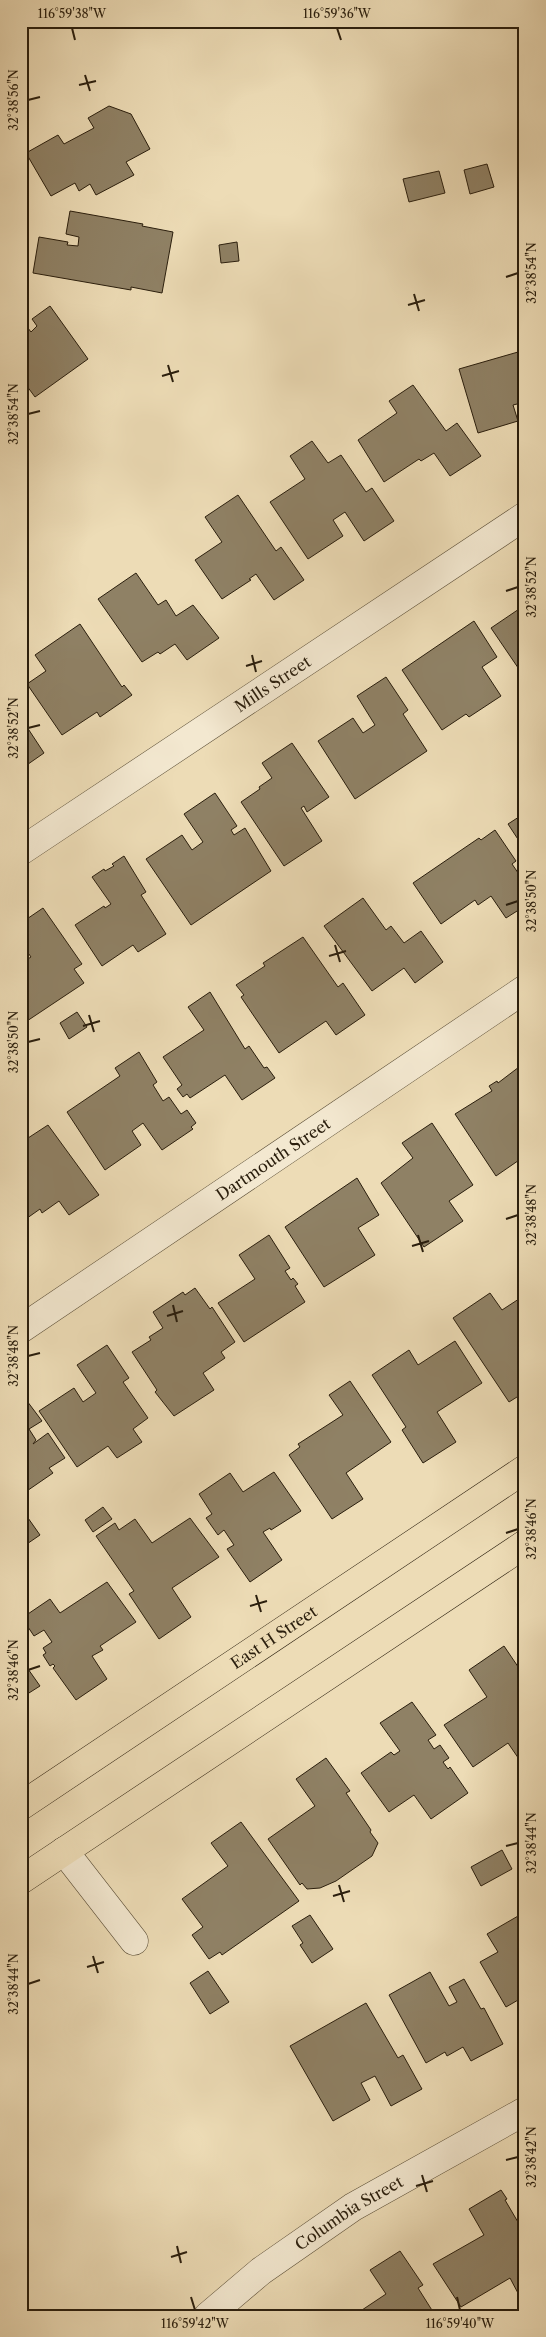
<svg xmlns="http://www.w3.org/2000/svg" width="546" height="2337" viewBox="0 0 546 2337" font-family="'Libre Caslon Text',serif">
<rect width="100%" height="100%" fill="#eddcb6"/>
<filter id="stains"><feTurbulence type="fractalNoise" baseFrequency=".004" numOctaves="4"/><feColorMatrix values="0 0 0 0 .2 0 0 0 0 .09 0 0 0 0 .02 0 0 0 .5 -.17"/></filter>
<radialGradient id="worn" r=".72"><stop offset=".6" stop-color="#630" stop-opacity="0"/><stop offset="1" stop-color="#630" stop-opacity=".3"/></radialGradient>
<!-- building -->
<g fill="#8f8165" stroke="#2a1e0d">
<polygon points="109,106 131,114 150,149 126,162 134,175 96,195 90,184 79,191 75,183 51,196 26,153 58,135 64,144 94,128 88,118"/>
<polygon points="487,164 494,187 470,194 464,170"/>
<polygon points="439,171 445,193 409,202 403,179"/>
<polygon points="70,211 143,224 142,226 173,232 162,293 131,287 131,290 33,273 39,237 68,242 67,245 78,246 79,237 66,234"/>
<polygon points="237,242 239,261 221,263 219,245"/>
<polygon points="50,306 88,359 35,397 21,378 21,319 31,332 37,326 32,319"/>
<polygon points="525,350 525,402 513,405 518,421 478,433 459,369"/>
<polygon points="413,385 446,431 457,423 481,456 450,476 434,453 421,461 419,459 384,482 358,440 397,413 389,401"/>
<polygon points="312,441 328,463 341,455 366,492 372,488 394,521 364,541 345,512 333,520 343,536 308,559 270,502 305,479 290,456"/>
<polygon points="238,495 276,551 281,547 304,580 274,600 256,574 249,579 251,580 222,599 195,560 222,542 205,517"/>
<polygon points="136,573 158,605 166,600 176,616 193,605 219,638 187,660 175,644 160,654 158,652 142,662 98,599"/>
<polygon points="525,605 525,678 491,628"/>
<polygon points="474,621 497,657 482,667 501,696 469,717 466,714 442,730 402,670"/>
<polygon points="80,624 122,687 124,685 132,695 100,717 97,712 62,735 27,684 46,671 35,655"/>
<polygon points="386,677 408,710 403,714 427,751 355,799 318,741 353,718 363,733 375,725 357,696"/>
<polygon points="23,721 44,753 21,769 21,722"/>
<polygon points="292,743 329,797 307,812 304,806 301,808 322,841 284,866 241,802 260,789 259,787 272,778 262,763"/>
<polygon points="215,793 237,826 231,830 234,835 245,828 271,871 191,925 146,859 182,835 192,850 203,842 184,814"/>
<polygon points="525,813 525,850 508,824"/>
<polygon points="495,830 516,861 512,864 525,883 525,906 506,918 491,896 478,905 475,900 441,924 413,883 479,838 481,840"/>
<polygon points="124,856 146,892 141,895 166,934 138,952 133,945 102,966 75,925 104,906 105,908 111,904 92,877 104,869 105,871 114,866 112,864"/>
<polygon points="363,898 386,930 391,926 404,943 421,931 443,962 415,983 404,968 372,991 324,926"/>
<polygon points="43,908 82,964 74,969 84,983 21,1025 21,963 31,957 21,943 21,923"/>
<polygon points="303,937 338,987 343,983 365,1015 336,1035 326,1021 279,1053 241,997 244,995 236,985 265,966 263,963"/>
<polygon points="210,992 245,1049 249,1046 264,1068 267,1067 275,1078 242,1100 225,1075 190,1098 187,1094 183,1097 177,1089 182,1085 163,1057 204,1030 188,1007"/>
<polygon points="77,1012 87,1027 69,1039 60,1023"/>
<polygon points="139,1052 157,1082 153,1085 163,1101 169,1097 181,1114 187,1110 196,1123 191,1127 193,1129 162,1150 143,1123 132,1131 141,1145 105,1170 67,1112 120,1076 115,1068"/>
<polygon points="519,1067 525,1075 525,1156 496,1176 455,1114 492,1091 489,1086 497,1081 498,1083"/>
<polygon points="432,1123 473,1185 449,1201 463,1221 424,1247 381,1183 413,1158 402,1143"/>
<polygon points="48,1125 99,1195 69,1215 59,1201 42,1213 40,1209 23,1221 21,1218 21,1135 25,1140"/>
<polygon points="357,1178 379,1215 358,1228 375,1255 324,1287 285,1227"/>
<polygon points="269,1235 290,1268 285,1271 291,1280 293,1278 298,1284 295,1286 305,1302 244,1342 218,1303 255,1279 239,1255"/>
<polygon points="195,1288 210,1309 212,1307 235,1342 221,1352 225,1358 203,1373 214,1390 174,1416 155,1392 157,1390 132,1352 151,1340 149,1337 163,1328 153,1312 183,1292 185,1295"/>
<polygon points="490,1293 502,1310 525,1295 525,1392 509,1402 453,1318"/>
<polygon points="455,1341 482,1383 437,1412 456,1442 423,1463 402,1430 406,1427 372,1375 409,1350 418,1365"/>
<polygon points="107,1345 129,1378 123,1382 148,1418 133,1429 142,1442 117,1458 108,1446 77,1467 39,1411 74,1388 83,1402 96,1393 77,1365"/>
<polygon points="350,1381 391,1442 346,1473 363,1499 332,1519 289,1455 300,1447 298,1444 343,1415 329,1395"/>
<polygon points="21,1393 42,1421 29,1429 36,1440 33,1444 48,1433 65,1458 49,1468 53,1473 21,1495"/>
<polygon points="274,1472 301,1511 271,1530 270,1528 263,1532 282,1560 250,1582 227,1549 234,1545 224,1530 218,1535 206,1518 212,1514 199,1494 230,1473 243,1492"/>
<polygon points="103,1507 112,1519 93,1532 85,1520"/>
<polygon points="21,1508 40,1535 21,1548"/>
<polygon points="190,1518 219,1557 172,1588 191,1617 159,1639 129,1594 134,1591 96,1536 115,1523 119,1530 135,1519 152,1543"/>
<polygon points="107,1582 136,1622 100,1646 103,1650 92,1656 107,1679 76,1700 53,1668 55,1666 53,1664 50,1666 43,1655 46,1653 43,1648 52,1642 44,1630 34,1636 22,1618 50,1599 60,1613"/>
<polygon points="504,1646 525,1677 520,1681 525,1687 525,1760 521,1762 508,1743 473,1767 444,1725 487,1697 469,1670"/>
<polygon points="21,1659 40,1686 21,1698"/>
<polygon points="412,1702 436,1735 428,1740 434,1749 440,1745 449,1758 443,1762 448,1769 450,1767 468,1793 431,1819 414,1795 389,1812 361,1773 391,1752 394,1755 400,1751 380,1723"/>
<polygon points="326,1758 350,1791 346,1793 371,1830 370,1832 378,1843 372,1856 336,1881 320,1888 307,1889 302,1883 300,1885 268,1839 315,1806 296,1779"/>
<polygon points="241,1822 299,1901 222,1955 220,1952 209,1959 192,1935 203,1927 182,1899 228,1866 211,1843"/>
<polygon points="502,1850 512,1869 481,1886 471,1867"/>
<polygon points="525,1912 525,1996 506,2007 480,1962 498,1952 487,1934"/>
<polygon points="310,1915 333,1949 312,1963 300,1945 303,1943 292,1926"/>
<polygon points="208,1971 229,2002 210,2014 190,1983"/>
<polygon points="430,1972 449,2006 457,2002 449,1987 464,1979 481,2009 484,2008 503,2044 471,2061 463,2047 447,2056 445,2052 426,2063 389,1995"/>
<polygon points="366,2003 398,2058 403,2055 422,2089 391,2106 375,2076 361,2083 370,2100 333,2121 290,2046"/>
<polygon points="501,2190 507,2199 505,2200 525,2234 525,2291 519,2295 510,2278 461,2307 433,2264 484,2235 469,2209"/>
<polygon points="400,2251 423,2285 418,2288 435,2315 441,2311 444,2316 353,2316 386,2294 370,2270"/>
</g>
<g fill="none" stroke-linecap="round" stroke-linejoin="round">
<!-- minor casing -->
<g stroke="#5b4e37" stroke-width="29">
<g id="minor">
<path id="s1" d="M21,851L525,516"/>
<path id="s2" d="M21,1329L525,989"/>
<polyline points="64,1851 134,1941"/>
<path id="s3" d="M208,2316L261,2271L353,2207L525,2111"/>
</g>
</g>
<!-- major casing -->
<g stroke="#2a1e0d" stroke-width="29">
<g id="major">
<path id="s4" d="M21,1806L525,1469"/>
<polyline points="21,1880 525,1544"/>
</g>
</g>
<!-- minor -->
<use href="#minor" stroke="#f3e8d0" stroke-width="28"/>
<!-- major -->
<use href="#major" stroke="#eddcb6" stroke-width="28"/>
</g>
<!-- ticks -->
<path fill="none" stroke="#2a1e0d" stroke-width="2" d="M72,28L75,40M337,28L341,40M85,75L90,91M79,85L96,81M28,100L40,97M506,277L518,273M414,294L419,311M408,305L425,300M168,365L173,382M162,376L179,371M28,414L40,411M506,591L518,587M252,655L256,672M246,666L262,661M28,728L40,725M506,905L518,901M335,945L340,962M329,956L346,951M89,1015L94,1032M83,1026L100,1021M28,1042L40,1039M506,1219L518,1215M418,1235L423,1252M412,1246L429,1241M173,1305L177,1322M167,1316L183,1311M28,1356L40,1353M506,1533L518,1529M256,1595L261,1612M250,1606L267,1601M28,1670L40,1666M506,1846L518,1843M339,1885L344,1902M333,1896L350,1891M93,1956L98,1973M87,1967L104,1962M28,1984L40,1980M506,2160L518,2157M422,2175L427,2192M416,2186L433,2181M177,2246L181,2263M171,2257L187,2252M191,2297L195,2310M457,2297L460,2310"/>
<g text-anchor="middle" dominant-baseline="central" stroke-width="4" stroke-linejoin="round" paint-order="stroke">
<!-- street labels -->
<g font-size="16" fill="#2a1e0d" stroke="#f3e8d0">
<text stroke="none"><textPath href="#s1" startOffset="302">Mills Street</textPath></text>
<text stroke="none"><textPath href="#s2" startOffset="304">Dartmouth Street</textPath></text>
<text stroke="none"><textPath href="#s4" startOffset="304">East H Street</textPath></text>
<text stroke="none"><textPath href="#s3" startOffset="175">Columbia Street</textPath></text>
</g>
</g>
<!-- margin -->
<rect width="546" height="2337" fill="none" stroke="#eddcb6" stroke-width="55"/>
<rect x="28" y="28" width="490" height="2282" fill="none" stroke="#2a1e0d" stroke-width="2"/>
<g font-size="12" text-anchor="middle" fill="#2a1e0d">
<text x="72" y="18">116°59'38"W</text>
<text x="337" y="18">116°59'36"W</text>
<text transform="translate(14 100) rotate(-90)" y="4">32°38'56"N</text>
<text transform="translate(532 273) rotate(-90)" y="4">32°38'54"N</text>
<text transform="translate(14 414) rotate(-90)" y="4">32°38'54"N</text>
<text transform="translate(532 587) rotate(-90)" y="4">32°38'52"N</text>
<text transform="translate(14 728) rotate(-90)" y="4">32°38'52"N</text>
<text transform="translate(532 901) rotate(-90)" y="4">32°38'50"N</text>
<text transform="translate(14 1042) rotate(-90)" y="4">32°38'50"N</text>
<text transform="translate(532 1215) rotate(-90)" y="4">32°38'48"N</text>
<text transform="translate(14 1356) rotate(-90)" y="4">32°38'48"N</text>
<text transform="translate(532 1529) rotate(-90)" y="4">32°38'46"N</text>
<text transform="translate(14 1670) rotate(-90)" y="4">32°38'46"N</text>
<text transform="translate(532 1843) rotate(-90)" y="4">32°38'44"N</text>
<text transform="translate(14 1984) rotate(-90)" y="4">32°38'44"N</text>
<text transform="translate(532 2157) rotate(-90)" y="4">32°38'42"N</text>
<text x="195" y="2328">116°59'42"W</text>
<text x="460" y="2328">116°59'40"W</text>
</g>
<rect width="100%" height="100%" filter="url(#stains)"/>
<rect width="100%" height="100%" fill="url(#worn)"/>
</svg>
